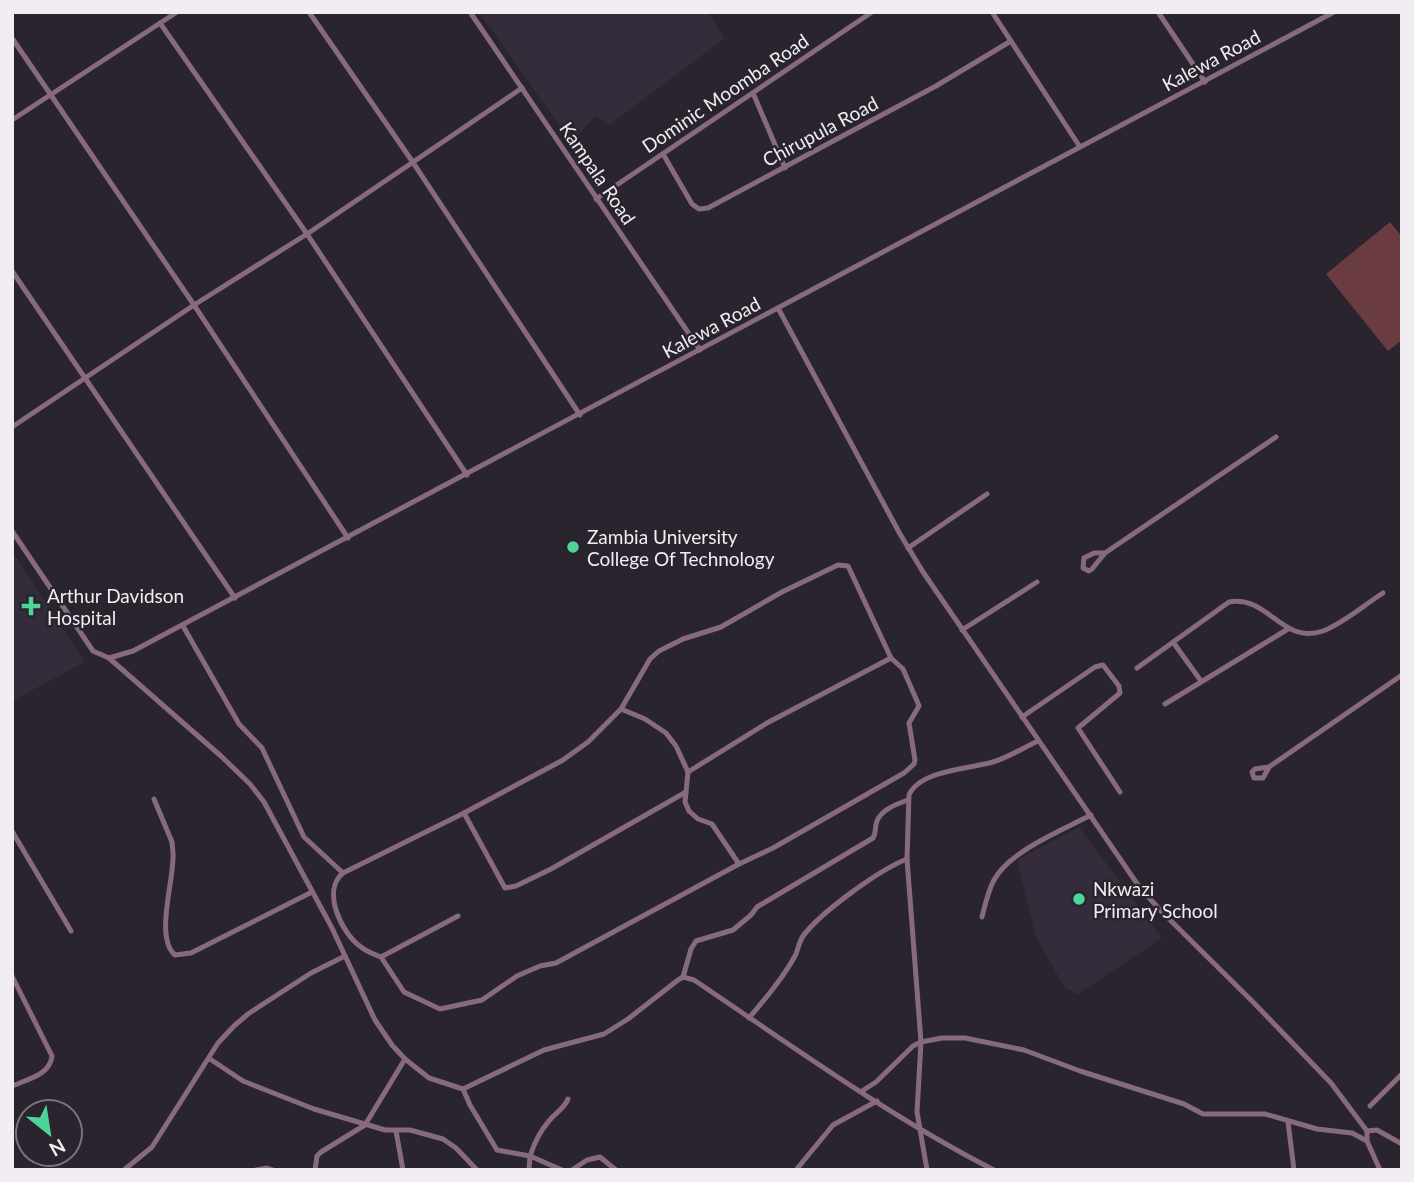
<svg xmlns="http://www.w3.org/2000/svg" width="1414" height="1182" viewBox="0 0 1414 1182" font-family="Lato,sans-serif">
<rect width="100%" height="100%" fill="#29242d"/>
<!-- built -->
<g fill="#342c3a">
<polygon points="479,12 708,12 725,38 609,125 596,116 571,142"/>
<polygon points="12,551 85,662 12,701"/>
<polygon points="1079,827 1162,938 1078,994 1065,988 1036,937 1017,860"/>
</g>
<!-- green -->
<polygon fill="#6a3c42" points="1390,222 1402,237 1402,340 1388,351 1326,274"/>
<g fill="none" stroke-linecap="round" stroke-linejoin="round">
<!-- minor -->
<g stroke="#876b7c" stroke-width="5">
<polyline points="309,12 412,161 580,415"/>
<polyline points="470,12 700,350"/>
<polyline points="992,12 1080,147"/>
<polyline points="1158,12 1205,82"/>
<polyline points="160,23 307,234 467,475"/>
<polyline points="12,38 194,305 348,538"/>
<polyline points="753,93 785,168"/>
<polyline points="12,120 177,12"/>
<polyline points="663,154 692,204 699,209 708,208 936,86 1011,41"/>
<polyline points="596,199 872,12"/>
<polyline points="12,271 235,598"/>
<polyline points="778,308 900,534 923,572 1138,885 1160,910 1254,1003 1331,1083 1367,1131 1367,1141 1380,1170"/>
<polyline points="12,427 194,305 307,234 522,88"/>
<polyline points="12,531 93,651 109,658 133,651 1334,12"/>
<polyline points="908,548 987,494"/>
<polyline points="1105,553 1094,553 1084,558 1083,568 1089,571 1092,569 1105,553 1276,437"/>
<polyline points="183,626 239,724 262,748 304,837 343,873 464,813 563,760 588,742 621,709 650,659 659,651 683,639 721,627 782,592 838,565 848,566 891,658 903,669 917,701 919,706 909,723 915,760 914,764 904,773 773,848 739,864 712,824 698,819 689,811 685,802 688,772 676,746 666,733 645,719 621,709"/>
<polyline points="962,630 1037,582"/>
<polyline points="1173,642 1201,681"/>
<path d="M109,658L222,757L250,784L264,802L332,928L375,1020L392,1045L405,1059L429,1078L463,1089L544,1050L604,1034L628,1019L678,980L683,977L694,980C792,1046 889,1116 994,1170"/>
<path d="M1137,668L1229,602C1269,595 1281,645 1323,631C1344,623 1364,605 1383,593"/>
<polyline points="1165,704 1288,629"/>
<polyline points="1022,717 1095,667 1103,665 1119,686 1120,693 1078,728 1120,792"/>
<polyline points="1269,767 1255,769 1252,772 1254,778 1263,778 1269,767 1402,675"/>
<polyline points="688,772 767,723 891,658"/>
<path d="M154,799L172,842L173,853C175,878 154,937 175,955L191,953L312,892"/>
<polyline points="464,813 505,888 516,886 551,869 686,792"/>
<polyline points="12,831 71,931"/>
<path d="M343,873C321,891 342,934 361,947C367,952 374,954 381,957L458,916"/>
<path d="M982,917C985,905 988,891 994,880C1010,851 1062,830 1091,815"/>
<polyline points="381,957 404,992 440,1009 482,1000 517,976 540,966 556,963 739,864"/>
<path d="M12,976L52,1056C50,1075 28,1079 12,1086"/>
<path d="M683,977L691,949L696,941L733,930L751,915L757,907L873,838C877,832 874,828 877,821C882,809 897,804 908,800"/>
<path d="M749,1018C765,999 783,978 795,956C798,950 799,942 803,936C821,912 879,870 907,859"/>
<polyline points="210,1059 243,1081 314,1109 385,1130 410,1130 443,1139 456,1148 477,1170"/>
<polyline points="463,1089 470,1105 497,1150 530,1156 529,1170"/>
<polyline points="862,1091 876,1082 913,1046 921,1042 942,1038 965,1038 1024,1050 1080,1071 1184,1104 1203,1114 1265,1114 1317,1129 1352,1133 1367,1141"/>
<polyline points="1370,1106 1402,1074"/>
<polyline points="1288,1122 1294,1170"/>
<polyline points="396,1131 403,1170"/>
<polyline points="1367,1131 1377,1130 1402,1144"/>
<polyline points="124,1170 152,1147 218,1043 234,1026 248,1014 311,973 345,956"/>
<polyline points="256,1170 267,1168 273,1170"/>
<polyline points="315,1170 317,1156 321,1152 365,1125 405,1059"/>
<path d="M562,1170L530,1156C534,1144 540,1131 549,1121C555,1113 564,1109 568,1099"/>
<polyline points="572,1170 587,1160 600,1157 616,1170"/>
<polyline points="796,1170 833,1125 877,1101"/>
<path d="M927,1170L917,1112L921,1042L907,859L909,795C920,770 969,769 993,762C1009,757 1023,748 1038,741"/>
</g>
</g>
<!-- markers -->
<g fill="#50d398" stroke="#29242d" stroke-width="2.5">
<circle cx="573" cy="547" r="7"/>
<path d="M27.5 595.5h7v7h7v7h-7v7h-7v-7h-7v-7h7z"/>
<circle cx="1079" cy="899" r="7"/>
</g>
<g text-anchor="middle" dominant-baseline="central" stroke-width="5" stroke-linejoin="round" paint-order="stroke">
<!-- street labels -->
<g font-size="19" fill="#f1edf3" stroke="#29242d">
<text transform="translate(1211 60) rotate(-28)">Kalewa Road</text>
<text transform="translate(725 93) rotate(-34)">Dominic Moomba Road</text>
<text transform="translate(820 131) rotate(-28)">Chirupula Road</text>
<text transform="translate(598 173) rotate(56)">Kampala Road</text>
<text transform="translate(711 327) rotate(-28)">Kalewa Road</text>
</g>
<!-- poi labels -->
<g font-size="19" fill="#f1edf3" stroke="#29242d" text-anchor="start">
<text x="587" y="536">Zambia University<tspan x="587" dy="22">College Of Technology</tspan></text>
<text x="47" y="595">Arthur Davidson<tspan x="47" dy="22">Hospital</tspan></text>
<text x="1093" y="888">Nkwazi<tspan x="1093" dy="22">Primary School</tspan></text>
</g>
</g>
<!-- border -->
<rect width="1414" height="1182" fill="none" stroke="#f1edf3" stroke-width="28"/>
<!-- north arrow -->
<g transform="translate(49 1133) rotate(150)"><circle r="33" fill="#29242d" stroke="#79747c" stroke-width="2"/>
<path d="M0-5L12 26L0 18L-12 26Z" fill="#50d398"/>
<text y="-10" font-size="19" font-weight="bold" text-anchor="middle" fill="#f1edf3">N</text>
</g>
</svg>
